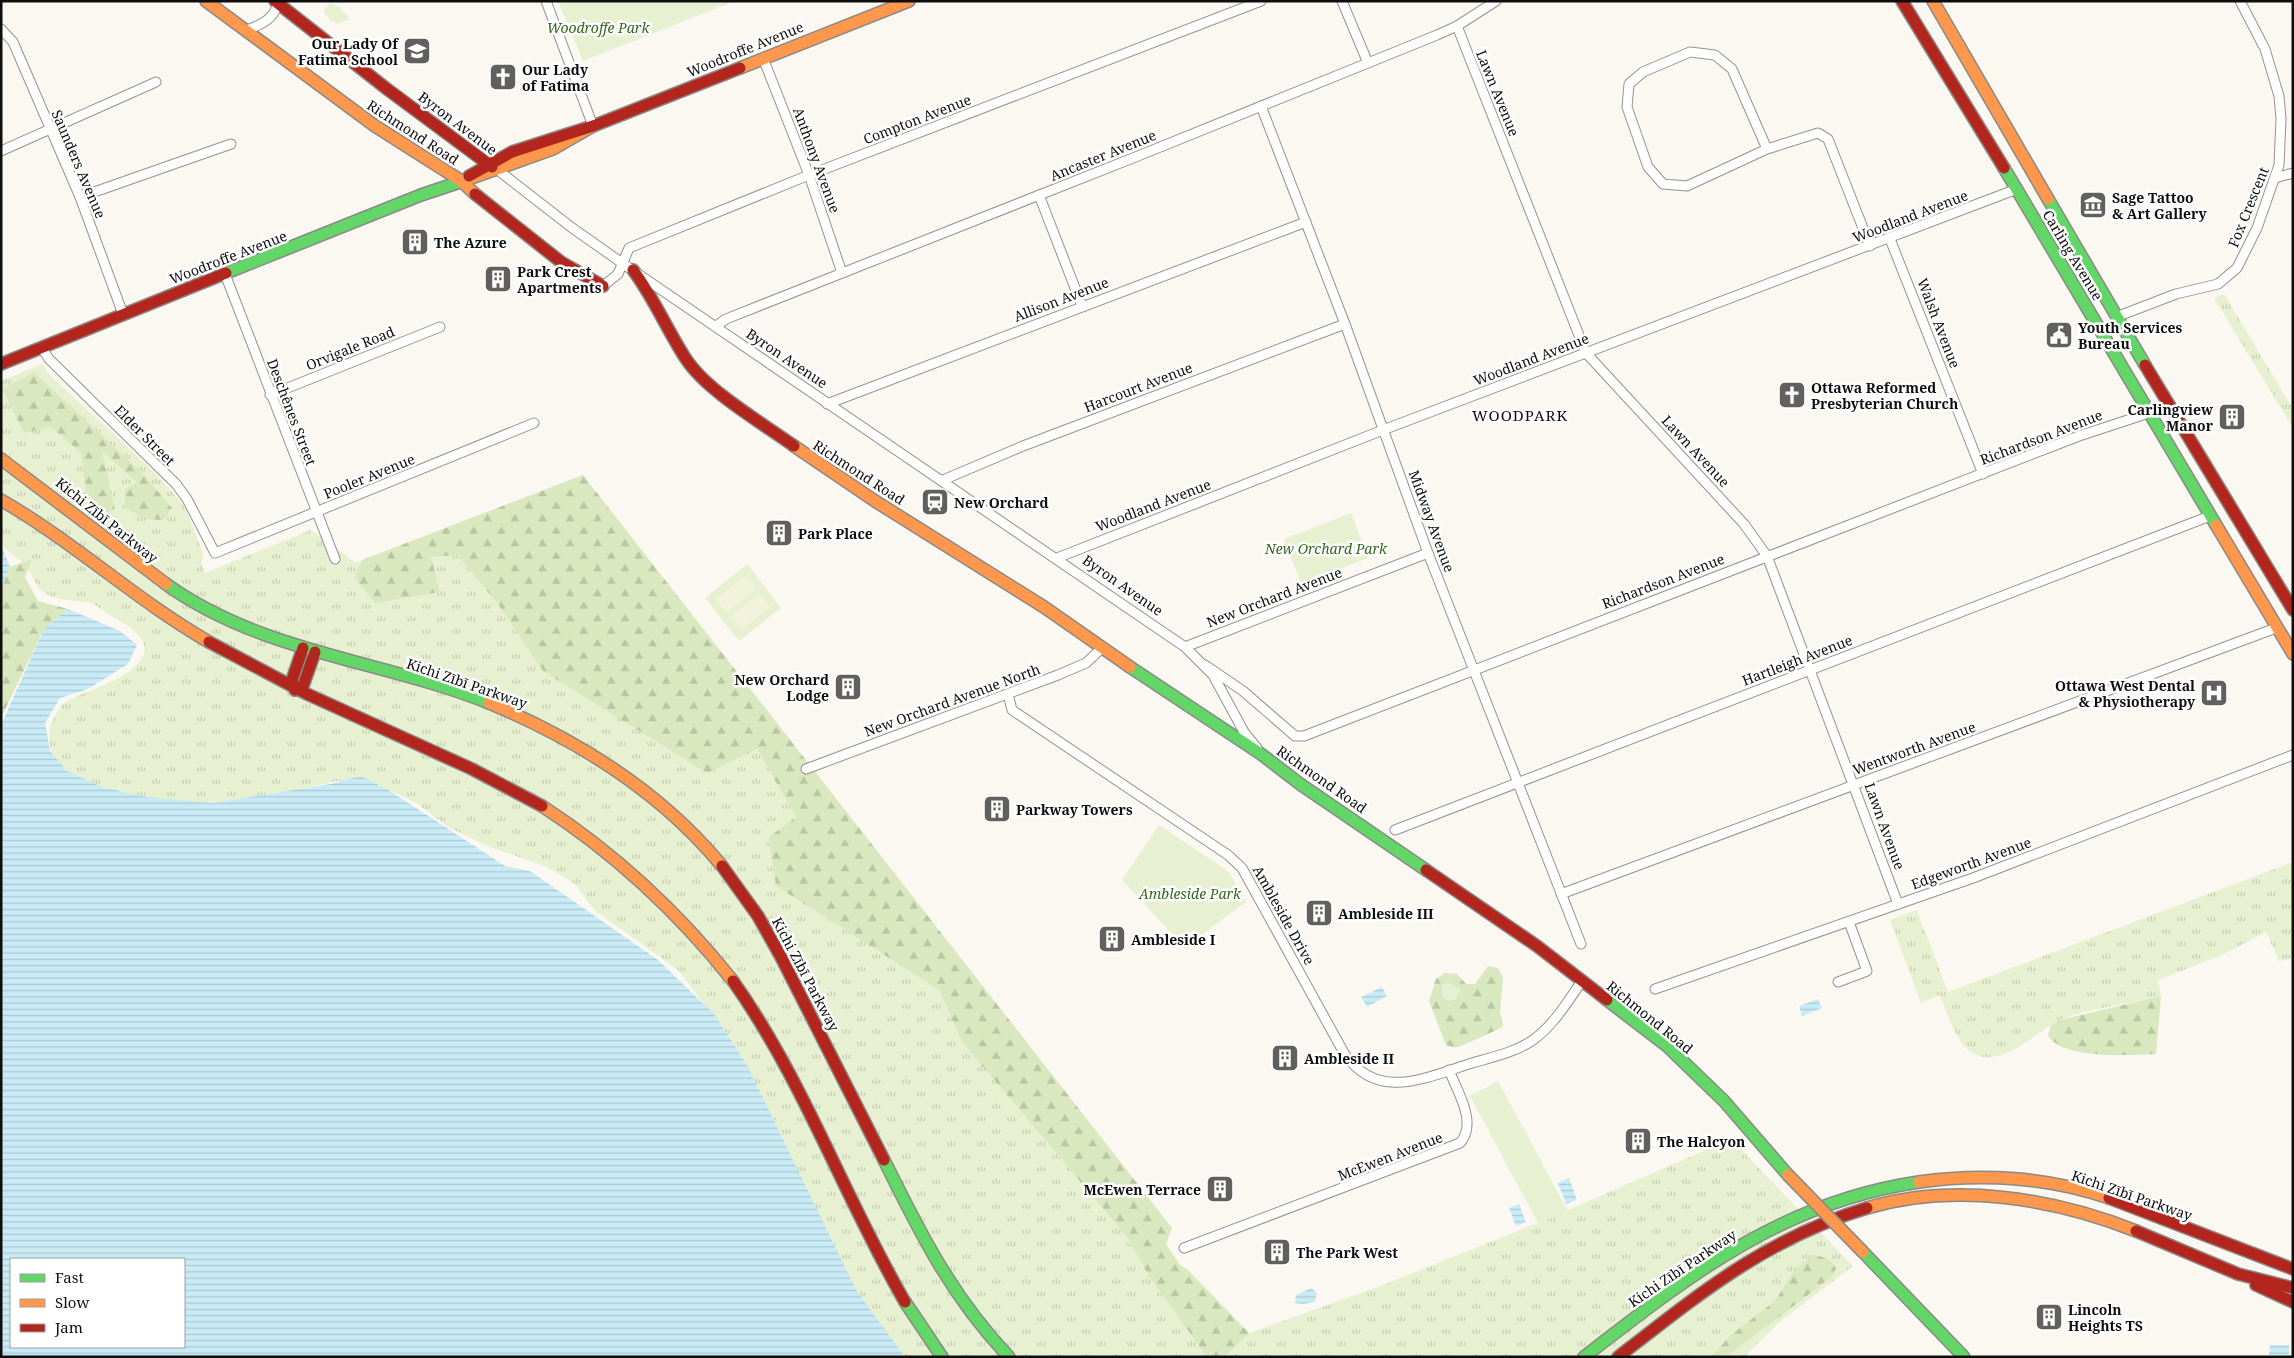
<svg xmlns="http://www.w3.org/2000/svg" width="2294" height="1358" viewBox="0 0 2294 1358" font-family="'Noto Serif',serif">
<defs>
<pattern id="grass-tufts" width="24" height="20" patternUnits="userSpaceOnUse" patternTransform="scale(1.25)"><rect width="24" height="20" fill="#e8f0d2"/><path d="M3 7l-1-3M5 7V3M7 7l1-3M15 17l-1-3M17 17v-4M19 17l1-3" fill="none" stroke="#c6cdb3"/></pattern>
<pattern id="forest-firs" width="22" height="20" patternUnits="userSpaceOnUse" patternTransform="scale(1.25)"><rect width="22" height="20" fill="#d9e8bf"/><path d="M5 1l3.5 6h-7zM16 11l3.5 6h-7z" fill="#b9c6a3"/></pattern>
<pattern id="water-rules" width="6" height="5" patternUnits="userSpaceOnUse" patternTransform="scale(1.25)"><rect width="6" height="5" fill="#c8ebf6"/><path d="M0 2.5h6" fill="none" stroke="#abc8d2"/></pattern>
</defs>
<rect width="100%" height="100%" fill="#fbf8f2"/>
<!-- grass -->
<g fill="url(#grass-tufts)">
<polygon points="2224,294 2293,409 2293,428 2214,298"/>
<path d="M42,364L50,375L151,469L173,493L186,509L203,553L202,564L205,573L311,530L355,562L457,555L498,604L757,749L796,817L776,886L939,990L962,1042L1128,1238L1148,1275L1207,1357H901L865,1309L722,1028L678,970L594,910L575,884L547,867L487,846L448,827L419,805L394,792L358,783L337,781L240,803L140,807L69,772L54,759L49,743L50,726L61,705L68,701C91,688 123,682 140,661C158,638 119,621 105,612C100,609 96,604 89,603C76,600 60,601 48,595C35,589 34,576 26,566C19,557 6,553 1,543V381Z"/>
<path d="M2293,862V958L2279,961L2266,932L2220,956L2158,980L2161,996C2129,1005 2084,1008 2056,1022C2034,1034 2002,1068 1974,1054C1955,1045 1948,1013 1940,995L1921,1003L1890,920L1917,910L1948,992Z"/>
<polygon points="1731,1139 1853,1266 1782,1320 1744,1357 1225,1357 1249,1333 1383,1285 1538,1223"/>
</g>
<!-- forest -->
<g fill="url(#forest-firs)">
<polygon points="34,372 142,473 172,508 163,520 146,519 125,508 125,489 137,482 102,451 115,509 107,514 86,492 81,453 51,427 24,433 2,389"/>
<polygon points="583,475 1172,1228 1166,1244 1180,1265 1188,1270 1249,1333 1225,1357 1207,1357 1148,1275 1128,1238 962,1042 939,990 776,886 769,837 796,817 757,749 707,773 543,671 498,604 457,555 431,557 440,592 375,603 354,577 362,560"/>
<polygon points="32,559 25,577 38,601 68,609 44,629 1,718 1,590 10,567"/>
<path d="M1488,966L1498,968L1503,977L1500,1012L1503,1026C1500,1029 1462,1046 1458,1047C1454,1048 1450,1046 1446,1045L1429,1001L1436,979L1445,973L1457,974L1466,984H1475Z"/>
<path d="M2161,996L2156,1054C2132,1055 2060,1060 2048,1035L2051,1025L2060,1020Z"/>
<path d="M1814,1255C1823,1257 1831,1259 1836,1268L1833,1276L1726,1357H1711L1731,1335L1775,1301L1795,1269Z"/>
</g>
<!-- park -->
<g fill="#e8f0d2">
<polygon points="558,1 735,1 583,61"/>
<polygon points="330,3 338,6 348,16 348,20 338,24 331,21 323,11"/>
<polygon points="1351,513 1368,558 1301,583 1284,539"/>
<polygon points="747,564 781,608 739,641 705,598"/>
<polygon points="1159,825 1229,872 1246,902 1204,933 1187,950 1122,880"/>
<polygon points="1449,983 1461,989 1455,1000 1448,1001 1443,997 1442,984"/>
<polygon points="1498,1081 1568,1211 1538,1223 1470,1096"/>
</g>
<!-- pitch -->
<g fill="#f1f4db">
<polygon points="745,576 756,589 727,612 716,599"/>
<polygon points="759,594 770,607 741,630 730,617"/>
</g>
<!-- water -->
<g fill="url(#water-rules)" fill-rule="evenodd">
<polygon points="1,545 10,567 1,590"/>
<path d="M68,609L120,631L137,645L128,664L88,689L60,698L45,723L50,751L67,771L102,787L146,797L213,803L331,784L361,776L390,791L505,866L530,871L658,960L714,1014L747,1065L856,1290L905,1357H1V725L44,629ZM184,1259V1347H11V1259Z"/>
<polygon points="1382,987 1387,996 1367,1007 1361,997"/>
<polygon points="1818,999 1822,1008 1802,1016 1799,1006"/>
<polygon points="1569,1178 1577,1200 1566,1204 1558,1183"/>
<polygon points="1519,1204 1526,1222 1516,1226 1509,1208"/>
<polygon points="1311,1288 1317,1293 1315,1302 1303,1304 1295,1303 1296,1295"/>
<polygon points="2270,1345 2289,1345 2289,1355 2269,1355"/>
</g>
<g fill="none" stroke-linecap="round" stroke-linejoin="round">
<!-- street casing -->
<g stroke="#959391" stroke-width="11">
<g id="street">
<polyline points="546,1 593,126"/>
<polyline points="1342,1 1368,63"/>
<polyline points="1457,26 1586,353 1744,524 1767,556 1898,904"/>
<polyline points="1,29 13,42 80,197 123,314"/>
<path d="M246,30C259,26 276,19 277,3"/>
<polyline points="763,58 809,175 842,273"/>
<polyline points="1261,106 1345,324 1428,553 1581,944"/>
<polyline points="1767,149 1732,69 1715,55 1690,52 1643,72 1629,84 1627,107 1648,167 1663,184 1687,186 1767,149 1818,133 1828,139 1870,246"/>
<polyline points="1,151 156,82"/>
<polyline points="499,171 571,227 622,263 1185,647 1213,675 1244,732 1257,748"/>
<polyline points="2275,178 2293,173"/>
<polyline points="1039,195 1082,306"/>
<polyline points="80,197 231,144"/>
<polyline points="1890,239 1983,474"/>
<polyline points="225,274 335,559"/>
<polyline points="603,286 618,274 629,248 809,175 1261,1"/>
<polyline points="2116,317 2176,294 2218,284 2237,268 2257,228 2279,165 2281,119 2279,96 2265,49 2240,1"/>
<polyline points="716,326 726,319 1138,156 1437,35 1457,26 1496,1"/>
<polyline points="41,347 49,359 176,484 187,499 215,553 534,423"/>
<polyline points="270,395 440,327"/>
<polyline points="827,404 1306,222"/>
<polyline points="943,480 1023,446 1345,324"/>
<polyline points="1057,558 1383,430 2017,189"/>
<polyline points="1185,647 1428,553"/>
<polyline points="1205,665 1243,691 1295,736 1304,736 2079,436 2149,413"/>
<path d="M1008,694L1012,710L1228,855L1242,868L1344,1053C1378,1103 1427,1077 1472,1063C1493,1057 1516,1052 1533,1040C1554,1025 1568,1001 1582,981"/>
<polyline points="806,769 1058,675 1086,663 1102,648"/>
<polyline points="1395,830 2210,516"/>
<polyline points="1561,894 2276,628"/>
<polyline points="1838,982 1867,971 1849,922"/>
<polyline points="1655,989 1973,878 2293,755"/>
<path d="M1184,1248L1460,1143C1478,1123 1457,1091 1449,1070"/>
</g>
</g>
<!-- fast casing -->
<g stroke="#8b8a87" stroke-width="14">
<g id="fast">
<polyline points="2004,168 2216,525"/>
<polyline points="2048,199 2145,365"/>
<polyline points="226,273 421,195 466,180"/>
<path d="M166,584C262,653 382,660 489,703"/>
<polyline points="1130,667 1261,754 1300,784 1426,870"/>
<polyline points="1607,1000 1667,1046 1724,1101 1788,1175"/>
<path d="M884,1160C920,1233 952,1297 1009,1357"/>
<polyline points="1863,1252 1964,1357"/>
<polyline points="905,1302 942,1357"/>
<path d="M1584,1357C1690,1275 1782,1202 1919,1182"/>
</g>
</g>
<!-- slow casing -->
<g stroke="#8b8a87" stroke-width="14">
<g id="slow">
<polyline points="206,1 375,126 460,180 475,194"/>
<polyline points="1933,1 2048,199"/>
<polyline points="740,68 909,1"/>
<polyline points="466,180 553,149 593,126"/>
<polyline points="794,446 875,501 1044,607 1130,667"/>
<polyline points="1,459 166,584"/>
<path d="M1,500C74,542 136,600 209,642"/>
<polyline points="2216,525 2293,654"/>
<path d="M489,703C578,740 661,792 722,866"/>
<path d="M542,806C616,854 678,912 733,981"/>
<path d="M1919,1182C1981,1173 2049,1177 2109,1198"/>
<path d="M1867,1208C1954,1182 2053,1198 2136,1231"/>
</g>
</g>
<!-- jam casing -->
<g stroke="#8b8a87" stroke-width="14">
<g id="jam">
<polyline points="275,1 387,89 492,167"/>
<polyline points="1902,1 2004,168"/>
<polyline points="469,176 512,152 593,126 740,68"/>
<polyline points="475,194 561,262 603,286"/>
<path d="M633,270C654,298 667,330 686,359C707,391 762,423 794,446"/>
<polyline points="1,364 226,273"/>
<polyline points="2145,365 2293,610"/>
<polyline points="209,642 307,694 472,769 542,806"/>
<polyline points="303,648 292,680 295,690 303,686 315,652"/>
<polyline points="722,866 758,916 781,957 884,1160"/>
<polyline points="1426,870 1537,946 1607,1000"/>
<path d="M733,981C804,1081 844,1197 905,1302"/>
<polyline points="2109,1198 2293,1269"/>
<polyline points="2136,1231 2238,1274 2293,1288"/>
<polyline points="2256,1285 2293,1302"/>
<path d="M1618,1357C1699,1294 1767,1238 1867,1208"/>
</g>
</g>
<!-- street -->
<use href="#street" stroke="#fefefd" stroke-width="9"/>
<!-- fast -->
<use href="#fast" stroke="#63d668" stroke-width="11"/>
<!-- slow -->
<use href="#slow" stroke="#ff974d" stroke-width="11"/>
<!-- jam -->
<use href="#jam" stroke="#b3261e" stroke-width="11"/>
<!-- slow-bridge casing -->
<g stroke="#8b8a87" stroke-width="14" stroke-linecap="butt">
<polyline id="slow-bridge" points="1788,1175 1863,1252"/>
</g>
<!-- slow-bridge -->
<use href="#slow-bridge" stroke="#ff974d" stroke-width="11"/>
</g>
<!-- icons -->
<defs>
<g id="school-square" transform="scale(1.4375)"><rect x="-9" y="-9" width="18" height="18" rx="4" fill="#61605e" stroke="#fff"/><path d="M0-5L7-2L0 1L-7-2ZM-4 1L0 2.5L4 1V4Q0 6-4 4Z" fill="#fff"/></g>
<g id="church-square" transform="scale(1.4375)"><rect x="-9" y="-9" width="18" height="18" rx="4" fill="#61605e" stroke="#fff"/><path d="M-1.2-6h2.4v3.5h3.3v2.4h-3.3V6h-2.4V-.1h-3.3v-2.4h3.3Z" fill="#fff"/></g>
<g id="museum-square" transform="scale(1.4375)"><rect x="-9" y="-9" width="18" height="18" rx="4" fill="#61605e" stroke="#fff"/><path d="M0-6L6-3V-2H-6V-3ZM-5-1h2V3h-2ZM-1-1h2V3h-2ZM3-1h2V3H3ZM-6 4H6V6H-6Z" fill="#fff"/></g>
<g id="building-square" transform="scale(1.4375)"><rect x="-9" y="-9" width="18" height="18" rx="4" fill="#61605e" stroke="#fff"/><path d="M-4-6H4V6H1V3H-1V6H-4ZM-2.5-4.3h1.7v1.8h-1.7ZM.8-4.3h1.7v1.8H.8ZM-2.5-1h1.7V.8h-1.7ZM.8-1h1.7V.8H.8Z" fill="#fff"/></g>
<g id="civic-square" transform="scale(1.4375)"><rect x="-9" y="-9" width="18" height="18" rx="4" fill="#61605e" stroke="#fff"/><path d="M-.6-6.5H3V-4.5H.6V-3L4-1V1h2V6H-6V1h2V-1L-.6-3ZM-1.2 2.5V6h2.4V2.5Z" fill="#fff"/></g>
<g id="station-square" transform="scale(1.4375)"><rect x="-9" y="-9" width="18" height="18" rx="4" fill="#61605e" stroke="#fff"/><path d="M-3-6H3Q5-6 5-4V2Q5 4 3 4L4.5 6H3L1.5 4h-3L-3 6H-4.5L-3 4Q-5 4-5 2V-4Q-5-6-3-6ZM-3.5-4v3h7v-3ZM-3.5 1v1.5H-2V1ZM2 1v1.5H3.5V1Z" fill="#fff"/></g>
<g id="hospital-square" transform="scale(1.4375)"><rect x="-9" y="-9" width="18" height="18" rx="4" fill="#61605e" stroke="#fff"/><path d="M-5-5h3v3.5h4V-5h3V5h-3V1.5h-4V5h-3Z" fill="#fff"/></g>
</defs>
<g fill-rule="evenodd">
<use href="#school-square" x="417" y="51"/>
<use href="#church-square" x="503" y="77"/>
<use href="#museum-square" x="2093" y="205"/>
<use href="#building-square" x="415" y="242"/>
<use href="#building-square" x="498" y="279"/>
<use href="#civic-square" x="2059" y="335"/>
<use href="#church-square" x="1792" y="395"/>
<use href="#building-square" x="2232" y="417"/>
<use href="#station-square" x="935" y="502"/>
<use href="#building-square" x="779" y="533"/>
<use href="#building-square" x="848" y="687"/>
<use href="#hospital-square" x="2214" y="693"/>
<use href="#building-square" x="997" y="809"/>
<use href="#building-square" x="1319" y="913"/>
<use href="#building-square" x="1112" y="939"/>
<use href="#building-square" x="1285" y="1058"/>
<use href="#building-square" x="1638" y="1141"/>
<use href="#building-square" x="1220" y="1189"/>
<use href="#building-square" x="1277" y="1252"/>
<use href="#building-square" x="2049" y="1317"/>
</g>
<g text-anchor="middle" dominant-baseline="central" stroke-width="5" stroke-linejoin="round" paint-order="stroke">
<!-- park labels -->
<g font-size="14" font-style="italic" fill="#35671c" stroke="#fff">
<text x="598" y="27">Woodroffe Park</text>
<text x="1326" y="548">New Orchard Park</text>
<text x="1190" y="893">Ambleside Park</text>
</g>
<!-- poi labels -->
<g font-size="14" font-weight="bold" fill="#0e0e0e" stroke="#fff" text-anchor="start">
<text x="398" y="43" text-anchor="end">Our Lady Of<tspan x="398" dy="16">Fatima School</tspan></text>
<text x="522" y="69">Our Lady<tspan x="522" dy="16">of Fatima</tspan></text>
<text x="2112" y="197">Sage Tattoo<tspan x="2112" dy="16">&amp; Art Gallery</tspan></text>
<text x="434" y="242">The Azure</text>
<text x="517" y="271">Park Crest<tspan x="517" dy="16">Apartments</tspan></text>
<text x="2078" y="327">Youth Services<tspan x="2078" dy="16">Bureau</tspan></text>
<text x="1811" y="387">Ottawa Reformed<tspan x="1811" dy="16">Presbyterian Church</tspan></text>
<text x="2213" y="409" text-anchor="end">Carlingview<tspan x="2213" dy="16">Manor</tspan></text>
<text x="954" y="502">New Orchard</text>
<text x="798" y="533">Park Place</text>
<text x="829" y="679" text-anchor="end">New Orchard<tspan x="829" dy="16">Lodge</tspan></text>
<text x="2195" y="685" text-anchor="end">Ottawa West Dental<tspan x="2195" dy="16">&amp; Physiotherapy</tspan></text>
<text x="1016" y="809">Parkway Towers</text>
<text x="1338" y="913">Ambleside III</text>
<text x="1131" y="939">Ambleside I</text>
<text x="1304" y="1058">Ambleside II</text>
<text x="1657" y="1141">The Halcyon</text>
<text x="1201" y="1189" text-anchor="end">McEwen Terrace</text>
<text x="1296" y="1252">The Park West</text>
<text x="2068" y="1309">Lincoln<tspan x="2068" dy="16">Heights TS</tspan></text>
</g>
<!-- street labels -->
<g font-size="14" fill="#0e0e0e" stroke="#fff">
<text transform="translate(745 49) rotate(-22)">Woodroffe Avenue</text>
<text transform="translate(1498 93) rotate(68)">Lawn Avenue</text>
<text transform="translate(917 119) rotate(-21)">Compton Avenue</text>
<text transform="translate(458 123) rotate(37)">Byron Avenue</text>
<text transform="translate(413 132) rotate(33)">Richmond Road</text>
<text transform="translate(1103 155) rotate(-22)">Ancaster Avenue</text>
<text transform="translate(817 160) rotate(70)">Anthony Avenue</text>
<text transform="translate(79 164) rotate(67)">Saunders Avenue</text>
<text transform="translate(2248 207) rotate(-68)">Fox Crescent</text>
<text transform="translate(1910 216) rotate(-21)">Woodland Avenue</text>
<text transform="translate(2073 255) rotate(59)">Carling Avenue</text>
<text transform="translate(228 257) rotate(-21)">Woodroffe Avenue</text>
<text transform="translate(1061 299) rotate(-21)">Allison Avenue</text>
<text transform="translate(1939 323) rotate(69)">Walsh Avenue</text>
<text transform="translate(350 348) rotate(-22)">Orvigale Road</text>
<text transform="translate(787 358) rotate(34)">Byron Avenue</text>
<text transform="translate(1531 359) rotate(-21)">Woodland Avenue</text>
<text transform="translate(1138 387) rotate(-21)">Harcourt Avenue</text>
<text transform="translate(292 412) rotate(69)">Deschênes Street</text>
<text transform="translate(145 435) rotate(45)">Elder Street</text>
<text transform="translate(2041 437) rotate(-21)">Richardson Avenue</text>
<text transform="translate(1696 451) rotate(47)">Lawn Avenue</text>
<text transform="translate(859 472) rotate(33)">Richmond Road</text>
<text transform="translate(369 476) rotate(-22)">Pooler Avenue</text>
<text transform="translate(1153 505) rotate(-21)">Woodland Avenue</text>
<text transform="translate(107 520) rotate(39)">Kichi Zībī Parkway</text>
<text transform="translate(1432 521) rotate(70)">Midway Avenue</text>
<text transform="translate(1663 581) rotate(-21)">Richardson Avenue</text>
<text transform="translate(1123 585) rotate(35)">Byron Avenue</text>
<text transform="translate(1274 597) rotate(-21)">New Orchard Avenue</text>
<text transform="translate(1797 660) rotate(-21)">Hartleigh Avenue</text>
<text transform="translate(467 683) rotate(19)">Kichi Zībī Parkway</text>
<text transform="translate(952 700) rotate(-20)">New Orchard Avenue North</text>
<text transform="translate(1914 748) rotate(-20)">Wentworth Avenue</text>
<text transform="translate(1322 779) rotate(35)">Richmond Road</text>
<text transform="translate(1885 826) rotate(70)">Lawn Avenue</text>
<text transform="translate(1971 863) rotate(-20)">Edgeworth Avenue</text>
<text transform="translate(1284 915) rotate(61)">Ambleside Drive</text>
<text transform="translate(806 974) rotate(62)">Kichi Zībī Parkway</text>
<text transform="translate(1650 1017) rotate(39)">Richmond Road</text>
<text transform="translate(1390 1156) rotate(-21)">McEwen Avenue</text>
<text transform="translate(2132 1195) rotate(19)">Kichi Zībī Parkway</text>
<text transform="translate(1682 1268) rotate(-34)">Kichi Zībī Parkway</text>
</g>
<!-- neighbourhood labels -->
<g font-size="15" letter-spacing="1" fill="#0e0e0e" stroke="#fff">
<text x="1520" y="415">WOODPARK</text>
</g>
</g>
<!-- border -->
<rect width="2294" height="1358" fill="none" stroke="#0e0e0e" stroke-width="5"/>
<!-- legend -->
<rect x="10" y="1258" width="175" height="90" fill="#ffffff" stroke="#9f9f9f"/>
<rect x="20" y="1274" width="25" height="8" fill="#63d668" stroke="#9f9f9f"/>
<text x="55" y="1283" font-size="15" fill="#0e0e0e">Fast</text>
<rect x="20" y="1299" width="25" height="8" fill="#ff974d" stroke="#9f9f9f"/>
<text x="55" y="1308" font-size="15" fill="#0e0e0e">Slow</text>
<rect x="20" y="1324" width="25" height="8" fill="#b3261e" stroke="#9f9f9f"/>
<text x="55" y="1333" font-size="15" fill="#0e0e0e">Jam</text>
</svg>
